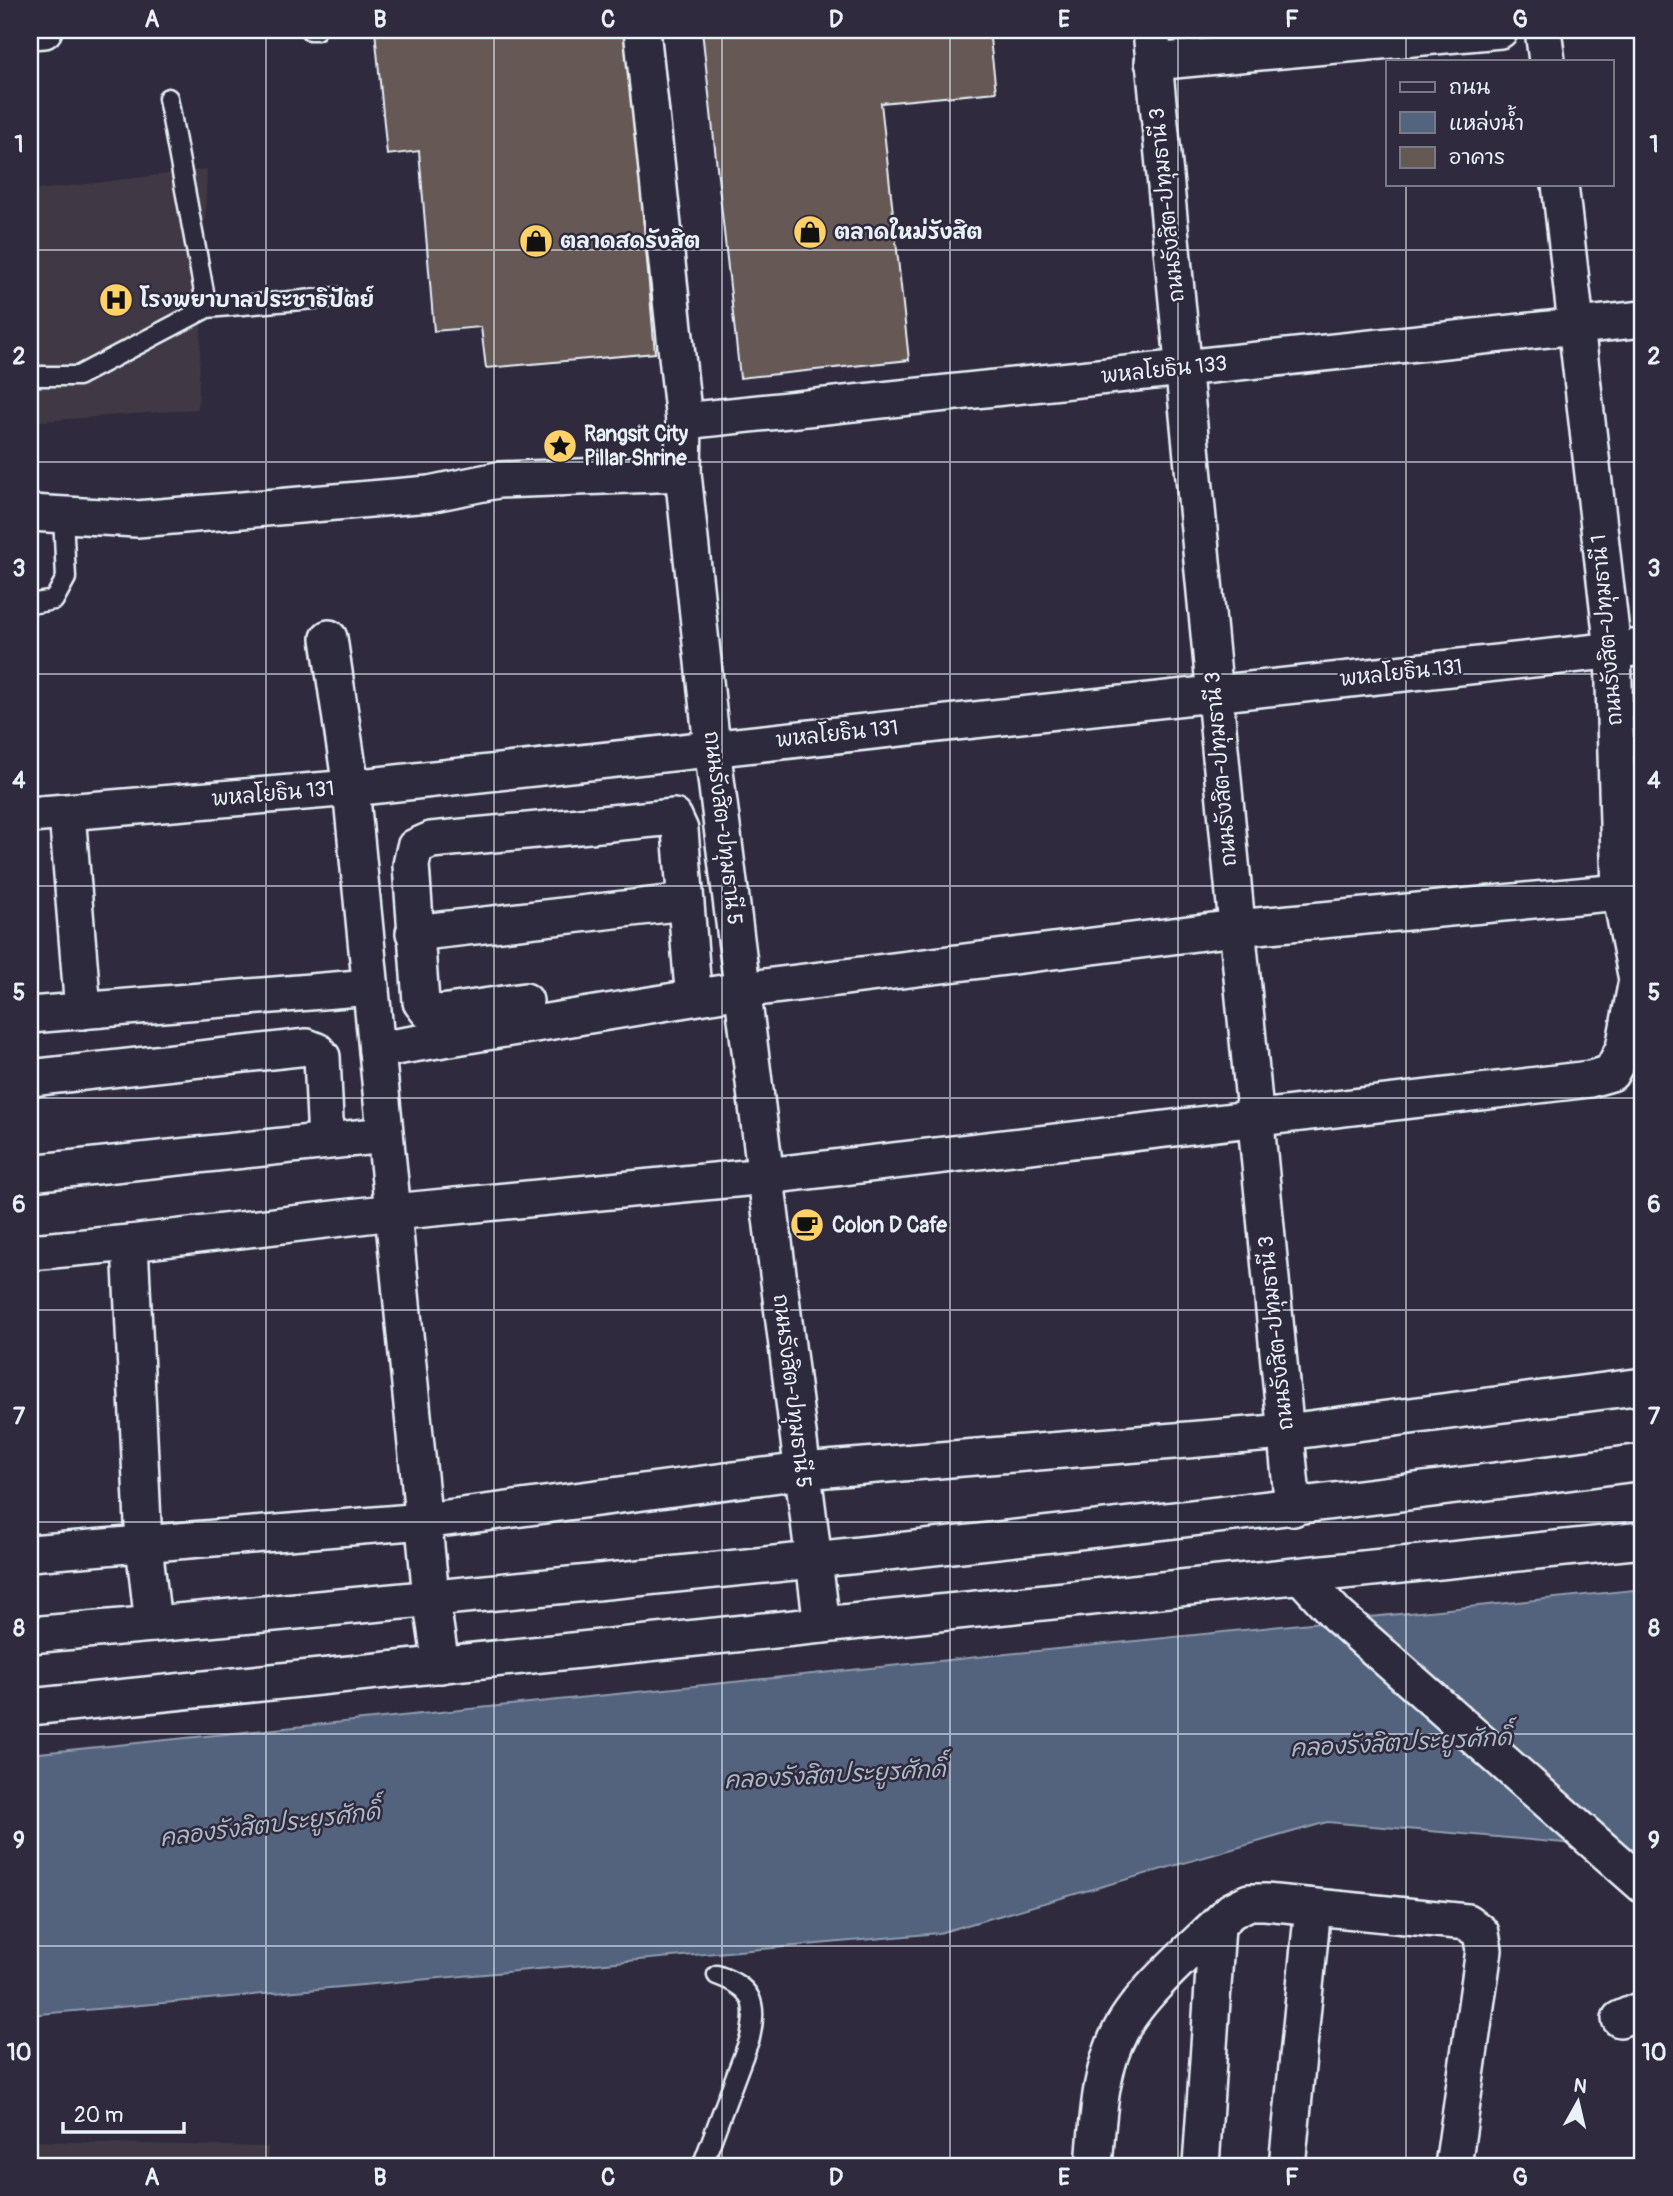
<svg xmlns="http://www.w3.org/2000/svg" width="1673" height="2196" viewBox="0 0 1673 2196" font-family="Pangolin,'Playpen Sans Thai',sans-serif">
<rect width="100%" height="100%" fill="#2f2a3d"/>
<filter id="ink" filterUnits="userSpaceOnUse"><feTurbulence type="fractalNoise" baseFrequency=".0143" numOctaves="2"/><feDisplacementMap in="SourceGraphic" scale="14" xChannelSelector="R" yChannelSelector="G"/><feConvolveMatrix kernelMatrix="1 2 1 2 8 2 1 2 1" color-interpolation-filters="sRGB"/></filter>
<g filter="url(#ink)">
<!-- built -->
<g fill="#3f3844">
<polygon points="207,169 198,409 30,422 30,191"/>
<polygon points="30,2141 268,2147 268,2166 30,2166"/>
</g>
<!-- water -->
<polygon fill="#53647e" stroke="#8f9caf" stroke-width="2" points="1643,1589 1643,1850 1327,1822 939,1933 30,2015 30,1754"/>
<!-- building -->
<g fill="#655954" stroke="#e8f1f8" stroke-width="2">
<polygon points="375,30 627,30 655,353 486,368 481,327 434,331 419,151 387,155"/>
<polygon points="702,30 989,30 996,92 881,103 909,360 740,378"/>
</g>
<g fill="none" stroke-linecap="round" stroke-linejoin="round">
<!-- service casing -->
<g stroke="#e8f1f8" stroke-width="23">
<g id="service">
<polyline points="310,30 316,30"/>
<polyline points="168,98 207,308"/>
<polyline points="30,376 78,376 207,308 338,297"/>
<polyline points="30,604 54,600 66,578 63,516"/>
<path d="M702,2166L750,2038C758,2001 752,1988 717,1975"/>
</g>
</g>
<!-- minor casing -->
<g stroke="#e8f1f8" stroke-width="40">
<g id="minor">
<polyline points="642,30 684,421 683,473 712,747 822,1625"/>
<polyline points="1151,30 1293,1508"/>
<polyline points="1543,30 1547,61"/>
<polyline points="30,31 44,30"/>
<polyline points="1153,62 1500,30"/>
<polyline points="684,421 1643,319"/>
<polyline points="30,513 137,519 429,494 498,480 683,473"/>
<polyline points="329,638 351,788 431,1597 441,1665"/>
<polyline points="67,813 83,1011"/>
<polyline points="30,815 351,788 1643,647"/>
<polyline points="414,933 685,902"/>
<polyline points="525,1001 441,1013 428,1011 421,1002 411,865 415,847 431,840 674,817 680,830 692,978"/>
<polyline points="30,1015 371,987"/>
<polyline points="377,1050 741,990 1236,928 1620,892"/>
<polyline points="30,1078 307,1047 317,1051 322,1057 326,1141"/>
<polyline points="30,1173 385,1135"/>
<polyline points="130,1243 144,1545 153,1624"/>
<polyline points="30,1252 130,1243 393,1212 766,1176 1590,1079 1611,1073 1624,1048 1637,980 1620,892 1613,650 1560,184"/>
<polyline points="30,1553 424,1521 802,1471 1286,1432 1643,1386"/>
<polyline points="1302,1577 1337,1615 1643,1885"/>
<path d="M30,1635C569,1588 1107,1533 1643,1462"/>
<polyline points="30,1707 1643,1540"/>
<polyline points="1620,2019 1643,2009"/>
<path d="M1094,2166C1098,2120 1099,2071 1121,2030C1142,1990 1199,1943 1231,1911L1249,1902H1265L1467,1922L1481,1933L1484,1950L1453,2166"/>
<polyline points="1201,2166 1217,1926"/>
<polyline points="1287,2166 1313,1907"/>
</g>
</g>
<!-- service -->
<use href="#service" stroke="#2f2a3d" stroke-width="18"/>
<!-- minor -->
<use href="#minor" stroke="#2f2a3d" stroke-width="35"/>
</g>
</g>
<!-- grid -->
<path fill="none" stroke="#e8f1f8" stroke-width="2" stroke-opacity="0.55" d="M266,30V2166M494,30V2166M722,30V2166M950,30V2166M1178,30V2166M1406,30V61M1406,184V2166M30,250H1643M30,462H1643M30,674H1643M30,886H1643M30,1098H1643M30,1310H1643M30,1522H1643M30,1734H1643M30,1946H1643"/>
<!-- icons -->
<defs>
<g id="shop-disc" transform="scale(1.75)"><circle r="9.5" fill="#ffd166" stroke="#2f2a3d"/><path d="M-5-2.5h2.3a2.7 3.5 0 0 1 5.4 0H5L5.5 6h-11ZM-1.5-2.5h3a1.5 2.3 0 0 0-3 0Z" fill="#111"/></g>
<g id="hospital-disc" transform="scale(1.75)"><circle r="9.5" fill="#ffd166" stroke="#2f2a3d"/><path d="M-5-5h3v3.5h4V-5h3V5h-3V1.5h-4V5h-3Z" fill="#111"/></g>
<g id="sight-disc" transform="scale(1.75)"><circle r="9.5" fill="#ffd166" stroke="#2f2a3d"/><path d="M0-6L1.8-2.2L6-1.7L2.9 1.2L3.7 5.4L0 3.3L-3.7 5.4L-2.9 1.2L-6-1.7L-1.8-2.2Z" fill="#111"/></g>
<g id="cafe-disc" transform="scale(1.75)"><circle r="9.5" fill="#ffd166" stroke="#2f2a3d"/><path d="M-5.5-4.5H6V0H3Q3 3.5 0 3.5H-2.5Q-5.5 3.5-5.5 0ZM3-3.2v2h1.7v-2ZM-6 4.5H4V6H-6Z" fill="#111"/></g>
</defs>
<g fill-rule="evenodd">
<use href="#shop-disc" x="810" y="232"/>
<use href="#shop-disc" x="536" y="241"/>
<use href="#hospital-disc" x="116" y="300"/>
<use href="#sight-disc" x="560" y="446"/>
<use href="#cafe-disc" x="807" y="1225"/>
</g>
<g text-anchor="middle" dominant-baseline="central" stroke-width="5" stroke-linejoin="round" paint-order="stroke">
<!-- street labels -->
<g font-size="21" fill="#e8f1f8" stroke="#2f2a3d">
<text transform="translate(1167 205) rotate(-96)">ถนนรังสิต-ปทุมธานี 3</text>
<text transform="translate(1164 370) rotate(-6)">พหลโยธิน 133</text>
<text transform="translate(1607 630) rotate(-95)">ถนนรังสิต-ปทุมธานี 1</text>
<text transform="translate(1401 673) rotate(-6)">พหลโยธิน 131</text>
<text transform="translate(837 734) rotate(-6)">พหลโยธิน 131</text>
<text transform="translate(1221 769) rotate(-95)">ถนนรังสิต-ปทุมธานี 3</text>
<text transform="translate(273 794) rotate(-5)">พหลโยธิน 131</text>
<text transform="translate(723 828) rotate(83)">ถนนรังสิต-ปทุมธานี 5</text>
<text transform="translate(1276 1333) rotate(-96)">ถนนรังสิต-ปทุมธานี 3</text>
<text transform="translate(792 1391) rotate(83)">ถนนรังสิต-ปทุมธานี 5</text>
</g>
<!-- poi labels -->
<g font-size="21" font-weight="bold" fill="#e8f1f8" stroke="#2f2a3d" text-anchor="start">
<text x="834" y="232">ตลาดใหม่รังสิต</text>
<text x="560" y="241">ตลาดสดรังสิต</text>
<text x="140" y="300">โรงพยาบาลประชาธิปัตย์</text>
<text x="584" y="434">Rangsit City<tspan x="584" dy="24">Pillar Shrine</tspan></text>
<text x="832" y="1225">Colon D Cafe</text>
</g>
<!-- water labels -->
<g font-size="23" font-style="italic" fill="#acb9c7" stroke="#2f2a3d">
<text transform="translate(1401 1743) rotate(-3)">คลองรังสิตประยูรศักดิ์</text>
<text transform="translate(835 1775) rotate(-3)">คลองรังสิตประยูรศักดิ์</text>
<text transform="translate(270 1825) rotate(-7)">คลองรังสิตประยูรศักดิ์</text>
</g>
</g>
<!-- margin -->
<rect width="1673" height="2196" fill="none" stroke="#2f2a3d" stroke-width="77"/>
<!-- legend -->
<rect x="1386" y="60" width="228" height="126" fill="#2f2a3d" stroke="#797a88" stroke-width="2"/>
<rect x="1400" y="82" width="35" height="10" fill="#2f2a3d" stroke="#797a88" stroke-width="2"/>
<text x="1449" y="94" font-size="21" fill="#e8f1f8">ถนน</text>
<rect x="1400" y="112" width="35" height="21" fill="#53647e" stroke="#797a88" stroke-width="2"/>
<text x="1449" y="130" font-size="21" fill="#e8f1f8">แหล่งน้ำ</text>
<rect x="1400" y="147" width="35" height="21" fill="#655954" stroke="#797a88" stroke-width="2"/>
<text x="1449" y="164" font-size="21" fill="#e8f1f8">อาคาร</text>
<!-- north arrow -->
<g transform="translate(1578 2102) rotate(8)" stroke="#2f2a3d" stroke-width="5" paint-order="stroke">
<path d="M0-5L12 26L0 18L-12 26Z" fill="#e8f1f8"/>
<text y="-10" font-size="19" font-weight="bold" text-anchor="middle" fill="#e8f1f8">N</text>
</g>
<!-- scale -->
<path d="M63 2122v10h121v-10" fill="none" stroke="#e8f1f8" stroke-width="3.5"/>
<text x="74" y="2122" font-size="21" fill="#e8f1f8" stroke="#2f2a3d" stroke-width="5" paint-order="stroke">20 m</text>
<rect x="38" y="38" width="1596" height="2120" fill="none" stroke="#e8f1f8" stroke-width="2.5"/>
<g font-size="23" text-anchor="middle" font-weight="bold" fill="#e8f1f8">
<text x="152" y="27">A</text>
<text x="380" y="27">B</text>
<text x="608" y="27">C</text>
<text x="836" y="27">D</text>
<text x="1064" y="27">E</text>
<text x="1292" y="27">F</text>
<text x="1520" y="27">G</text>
<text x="19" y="152">1</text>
<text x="1654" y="152">1</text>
<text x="19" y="364">2</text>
<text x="1654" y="364">2</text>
<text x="19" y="576">3</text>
<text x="1654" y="576">3</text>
<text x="19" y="788">4</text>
<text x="1654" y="788">4</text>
<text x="19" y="1000">5</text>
<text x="1654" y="1000">5</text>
<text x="19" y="1212">6</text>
<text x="1654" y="1212">6</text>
<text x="19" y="1424">7</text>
<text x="1654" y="1424">7</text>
<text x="19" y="1636">8</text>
<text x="1654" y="1636">8</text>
<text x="19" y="1848">9</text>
<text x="1654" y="1848">9</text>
<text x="19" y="2060">10</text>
<text x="1654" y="2060">10</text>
<text x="152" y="2185">A</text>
<text x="380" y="2185">B</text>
<text x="608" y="2185">C</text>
<text x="836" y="2185">D</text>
<text x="1064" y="2185">E</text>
<text x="1292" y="2185">F</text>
<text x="1520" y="2185">G</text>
</g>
</svg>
